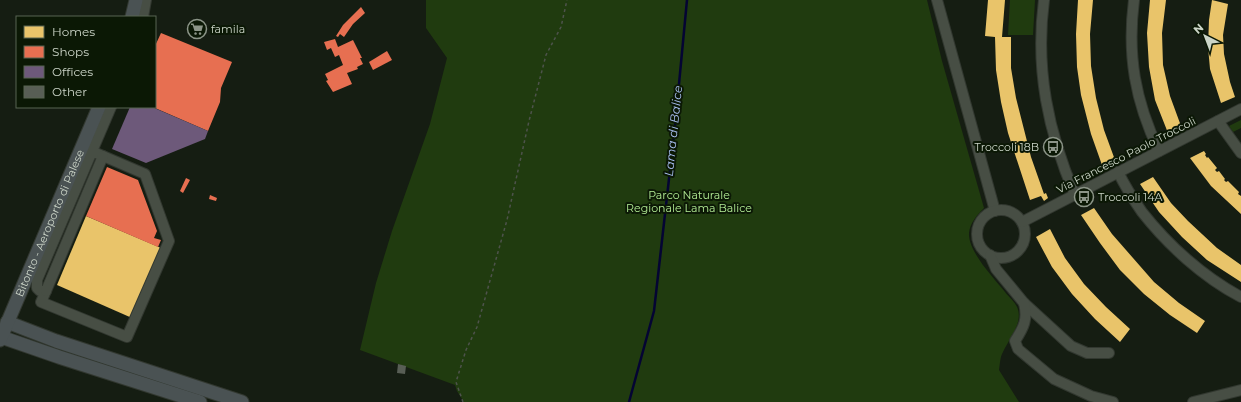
<svg xmlns="http://www.w3.org/2000/svg" width="1241" height="402" viewBox="0 0 1241 402" font-family="Montserrat,sans-serif">
<rect width="100%" height="100%" fill="#151d12"/>
<!-- green -->
<g fill="#203b0f">
<path d="M426,0H927L942,61L984,208C977,215 970,223 969,233C968,252 994,278 1005,292C1009,297 1015,302 1017,307C1024,322 1009,339 1003,352C1000,357 1000,364 999,370L1019,402H464L457,391L455,385L360,350L376,283L392,231L430,124L447,58L426,28Z"/>
<polygon points="1010,0 1035,0 1033,35 1008,35"/>
<polygon points="1241,120 1241,128 1233,132 1229,126"/>
</g>
<!-- homes -->
<g fill="#e9c46a">
<polygon points="988,0 1005,0 1002,37 1011,37 1011,68 1016,98 1031,157 1044,194 1046,193 1048,198 1044,201 1041,196 1030,200 1008,133 1001,102 996,70 995,37 985,36"/>
<polygon points="1078,0 1093,0 1090,34 1091,66 1096,98 1104,130 1115,160 1102,165 1091,134 1081,95 1077,67 1076,34"/>
<polygon points="1150,0 1166,0 1162,33 1163,65 1170,96 1181,126 1168,133 1155,100 1149,67 1147,33"/>
<polygon points="1212,0 1228,4 1223,35 1224,54 1230,82 1235,97 1221,103 1210,69 1208,47 1209,20"/>
<polygon points="1204,151 1206,154 1205,155 1207,158 1208,157 1217,168 1215,170 1217,172 1219,171 1225,179 1224,180 1226,182 1228,181 1239,192 1238,194 1241,196 1241,214 1211,186 1190,158"/>
<polygon points="1153,177 1171,203 1188,221 1217,248 1241,265 1241,282 1207,260 1182,237 1159,212 1140,184"/>
<polygon points="1094,208 1112,234 1154,282 1179,303 1205,321 1197,333 1170,315 1144,294 1120,270 1100,243 1081,215"/>
<polygon points="86,216 161,248 132,318 57,285"/>
<polygon points="1050,229 1065,258 1084,284 1106,307 1130,329 1120,342 1095,319 1072,294 1052,267 1036,237"/>
</g>
<!-- shops -->
<g fill="#e76f51">
<polygon points="361,7 365,13 353,24 344,37 340,34 338,37 336,36 343,25"/>
<polygon points="161,33 232,62 221,88 220,102 208,131 155,108 155,46"/>
<polygon points="335,39 338,47 353,40 362,58 360,58 363,64 357,67 358,69 347,73 352,84 333,92 326,81 328,80 325,74 343,65 339,55 335,57 331,48 327,50 324,42"/>
<polygon points="387,51 392,60 373,70 369,62"/>
<polygon points="107,167 138,180 157,231 154,238 161,240 158,247 86,216"/>
<polygon points="186,178 190,180 183,193 180,191"/>
<polygon points="210,195 217,198 216,201 209,199"/>
</g>
<!-- offices -->
<polygon fill="#6d597a" points="130,107 152,107 208,131 205,139 146,163 112,149"/>
<g fill="none" stroke-linecap="round" stroke-linejoin="round">
<!-- stream -->
<polyline stroke="#040433" stroke-width="2.5" points="629,402 654,311 675,126 687,0"/>
</g>
<!-- building -->
<polygon fill="#585e55" points="398,364 406,366 405,374 397,373"/>
<g fill="none" stroke-linecap="round" stroke-linejoin="round">
<!-- minor casing -->
<g stroke="#323830" stroke-width="12">
<g id="minor">
<polyline points="937,0 995,211"/>
<path d="M1044,0C1035,69 1048,132 1075,195"/>
<path d="M1134,0C1127,55 1135,101 1159,151"/>
<polyline points="143,17 146,0"/>
<polyline points="1218,121 1241,153"/>
<path d="M82,147C103,156 124,165 145,174L169,241L127,337L41,302L46,291H40L37,288V280L111,107"/>
<path d="M1118,172C1125,186 1133,199 1142,212C1168,245 1203,277 1241,297"/>
<circle cx="1001" cy="234" r="24"/>
<polyline points="1022,222 1241,109"/>
<polyline points="990,255 996,269 1024,303 1071,346 1087,353 1109,353"/>
<polyline points="46,291 103,156"/>
<path d="M1024,303C1028,319 1024,327 1015,341L1018,349L1054,379L1091,396L1113,402"/>
<polyline points="1193,402 1241,390"/>
</g>
</g>
<!-- major casing -->
<g stroke="#323830" stroke-width="15">
<g id="major">
<polyline points="132,17 136,0"/>
<polyline points="7,322 56,341 242,402"/>
<polyline points="1,337 59,357 200,402"/>
<path id="s1" d="M0,340L99,107"/>
</g>
</g>
<!-- path -->
<polyline stroke="#4e534c" stroke-width="1.5" stroke-dasharray="3 3" stroke-linecap="butt" points="463,402 456,382 466,350 477,327 507,220 529,121 546,55 561,27 567,0"/>
<!-- minor -->
<use href="#minor" stroke="#474e44" stroke-width="10"/>
<!-- major -->
<use href="#major" stroke="#4a5253" stroke-width="13"/>
</g>
<!-- icons -->
<defs>
<g id="supermarket-ring" transform="scale(1)"><circle r="9.5" fill="#0b1805" stroke="#8c9588" stroke-width="1.5"/><path d="M-6-5.5h2.5l.6 2H6L4.5 2H-2.5L-4.4-4H-6ZM-1.5 3.2a1.3 1.3 0 1 0 .1 0ZM3 3.2a1.3 1.3 0 1 0 .1 0Z" fill="#8c9588"/></g>
<g id="bus-ring" transform="scale(1)"><circle r="9.5" fill="#0b1805" stroke="#8c9588" stroke-width="1.5"/><path d="M-5-6H5V4H4V6H2V4H-2V6H-4V4H-5ZM-3.5-4V0h7V-4ZM-3.5 1.2v1.5H-2V1.2ZM2 1.2v1.5H3.5V1.2Z" fill="#8c9588"/></g>
</defs>
<g fill-rule="evenodd">
<use href="#supermarket-ring" x="197" y="29"/>
<use href="#bus-ring" x="1053" y="147"/>
<use href="#bus-ring" x="1084" y="197"/>
</g>
<g text-anchor="middle" dominant-baseline="central" stroke-width="4" stroke-linejoin="round" paint-order="stroke">
<!-- poi labels -->
<g font-size="11" fill="#ccd5c8" stroke="#0b1805" text-anchor="start">
<text x="211" y="29">famila</text>
<text x="1039" y="147" text-anchor="end">Troccoli 18B</text>
<text x="1098" y="197">Troccoli 14A</text>
</g>
<!-- street labels -->
<g font-size="11" fill="#ccd5c8" stroke="#0b1805">
<text transform="translate(1126 155) rotate(-27)">Via Francesco Paolo Troccoli</text>
<text stroke="none"><textPath href="#s1" startOffset="127">Bitonto - Aeroporto di Palese</textPath></text>
</g>
<!-- park labels -->
<g font-size="11" fill="#b3ec95" stroke="#0b1805">
<text x="689" y="195">Parco Naturale<tspan x="689" dy="13">Regionale Lama Balice</tspan></text>
</g>
<!-- water labels -->
<g font-size="12" font-style="italic" fill="#aac0f3" stroke="#0b1805">
<text transform="translate(673 131) rotate(-84)">Lama di Balice</text>
</g>
</g>
<!-- legend -->
<rect x="16" y="16" width="140" height="92" fill="#0b1805" stroke="#586453"/>
<rect x="24" y="26" width="20" height="12" fill="#e9c46a" stroke="#586453"/>
<text x="52" y="36" font-size="12" fill="#ccd5c8">Homes</text>
<rect x="24" y="46" width="20" height="12" fill="#e76f51" stroke="#586453"/>
<text x="52" y="56" font-size="12" fill="#ccd5c8">Shops</text>
<rect x="24" y="66" width="20" height="12" fill="#6d597a" stroke="#586453"/>
<text x="52" y="76" font-size="12" fill="#ccd5c8">Offices</text>
<rect x="24" y="86" width="20" height="12" fill="#585e55" stroke="#586453"/>
<text x="52" y="96" font-size="12" fill="#ccd5c8">Other</text>
<!-- north arrow -->
<g transform="translate(1205 36) rotate(318)" stroke="#0b1805" stroke-width="3" paint-order="stroke">
<path d="M0-3L7 15L0 10L-7 15Z" fill="#ccd5c8"/>
<text y="-6" font-size="11" font-weight="bold" text-anchor="middle" fill="#ccd5c8">N</text>
</g>
</svg>
